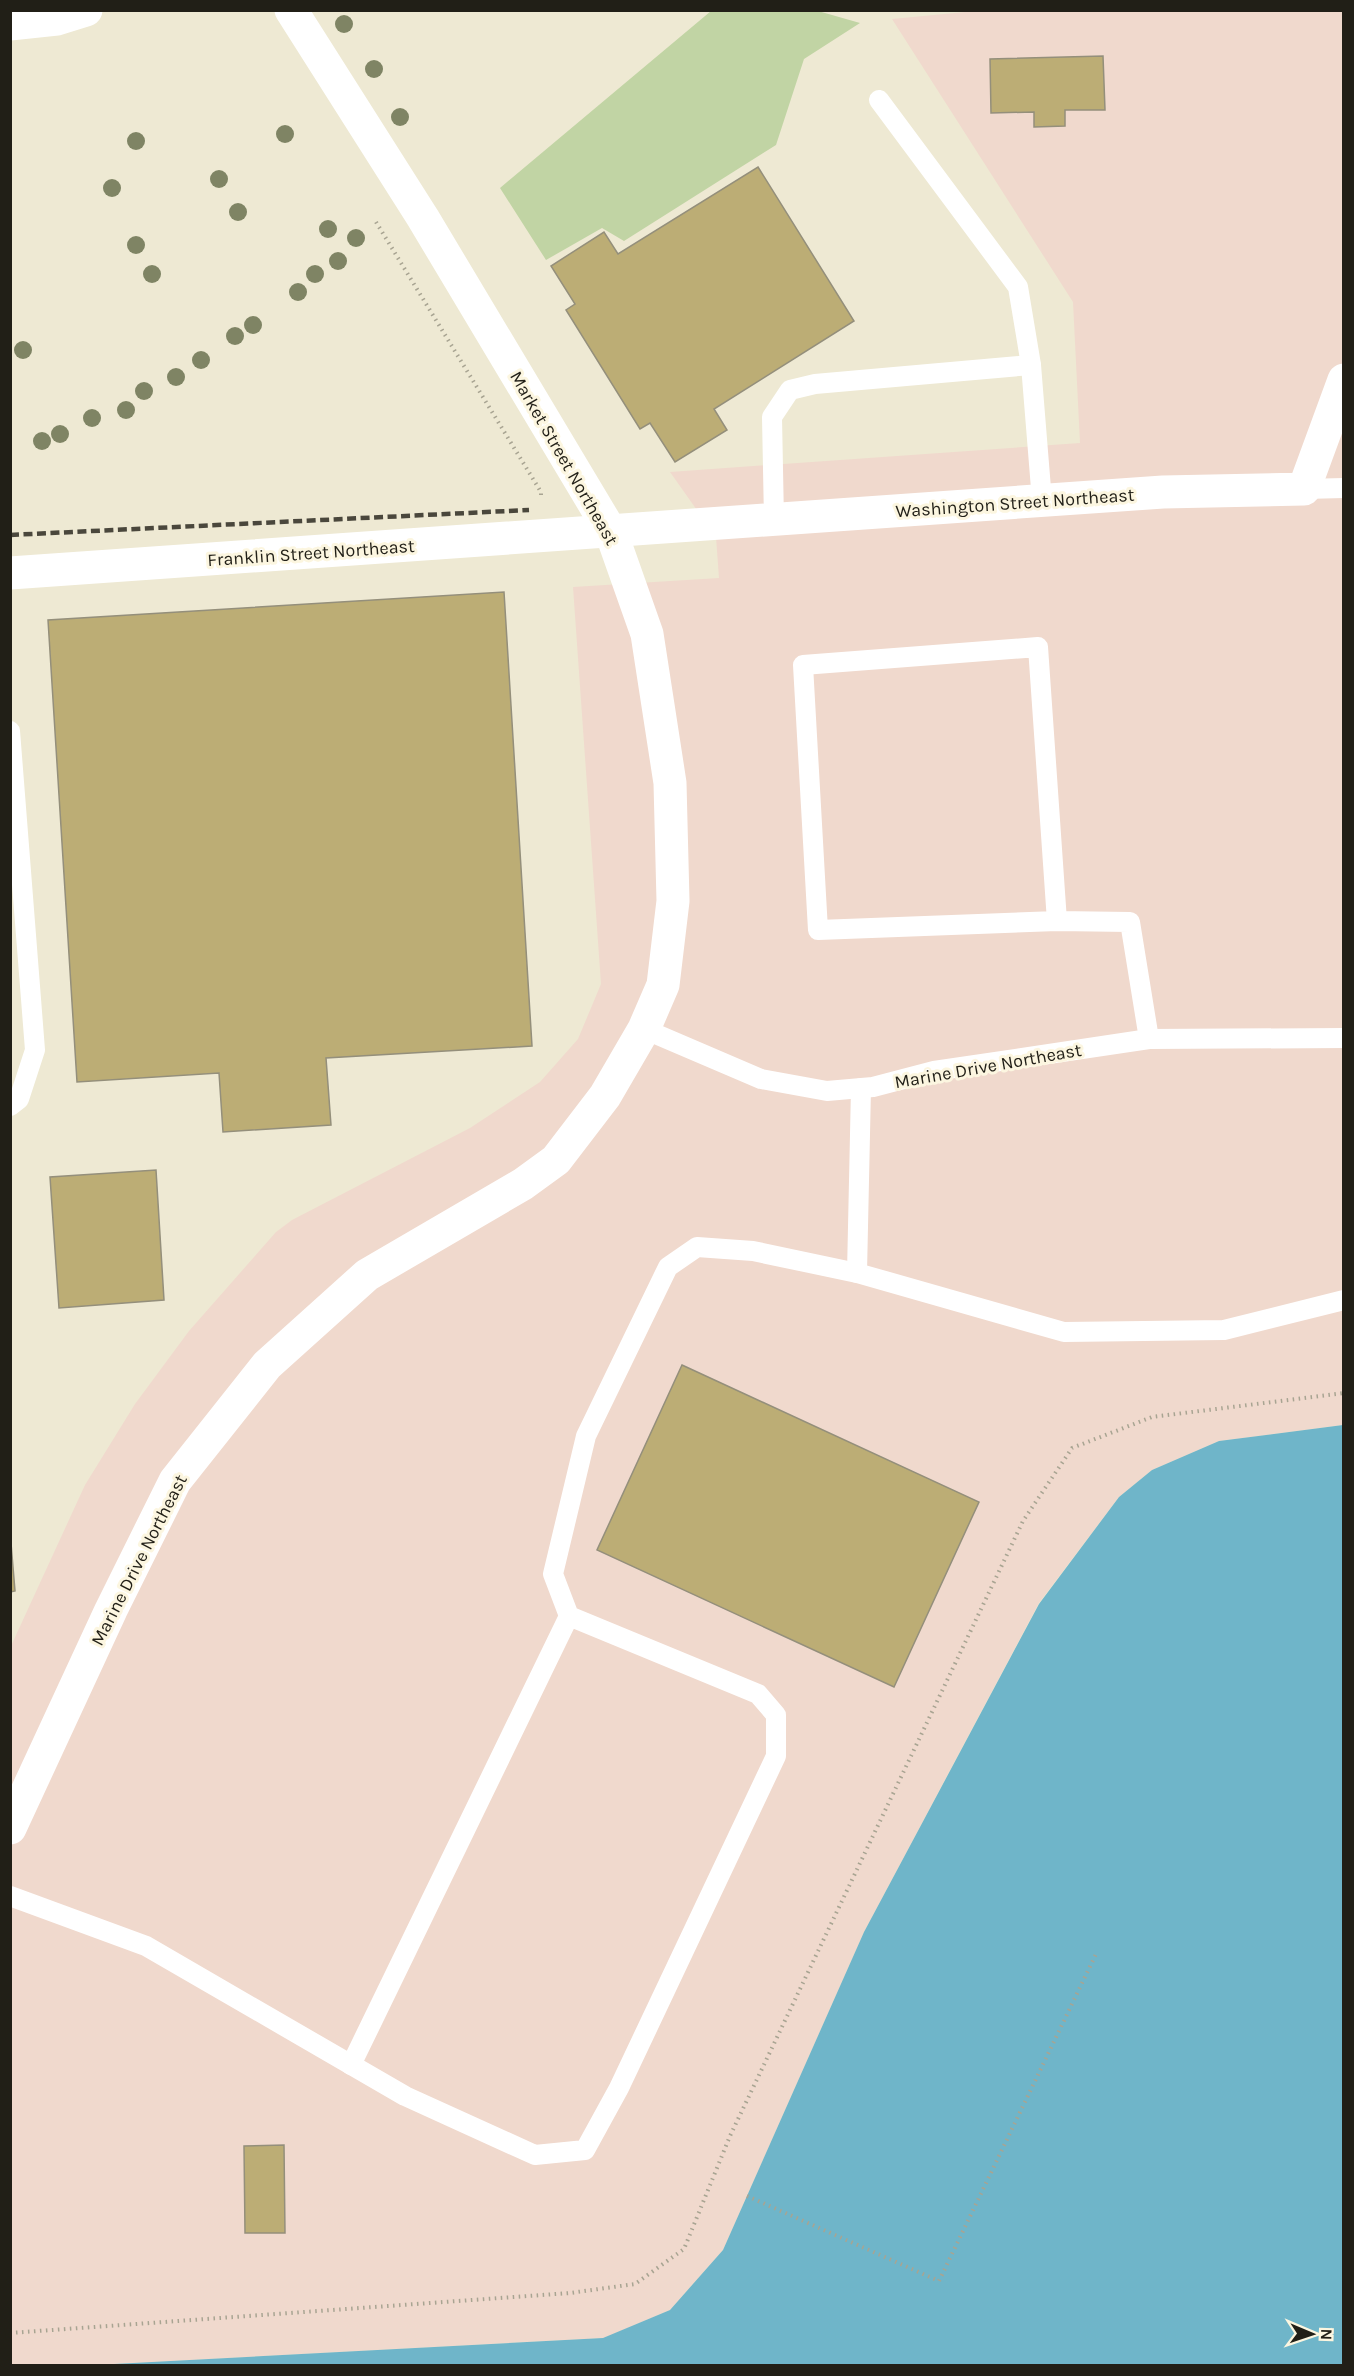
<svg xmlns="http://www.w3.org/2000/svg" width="1354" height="2376" viewBox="0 0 1354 2376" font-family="Karla,sans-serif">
<rect width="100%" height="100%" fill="#eee9d3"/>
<!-- industrial -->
<polygon fill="#f0d9cd" points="986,10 1343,11 1343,1425 1219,1441 1152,1470 1119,1497 1039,1603 864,1932 723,2250 670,2310 604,2338 95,2365 11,2366 11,1646 85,1485 135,1404 189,1331 276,1232 292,1220 470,1128 540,1082 578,1039 601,984 573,587 719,578 716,537 670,472 1080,443 1073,302 892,19"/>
<!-- green -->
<polygon fill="#c1d4a4" points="711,11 818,11 860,23 804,59 776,145 624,241 602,228 546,260 500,188"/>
<!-- water -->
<polygon fill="#6fb5c9" points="1343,1425 1343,2365 95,2365 603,2338 670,2310 723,2250 864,1932 1039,1604 1119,1497 1152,1470 1219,1441"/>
<!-- building -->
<g fill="#bcad75" stroke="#948f7b" stroke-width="1.5">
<polygon points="1103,56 1105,110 1065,110 1065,126 1034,127 1034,112 991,113 990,59"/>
<polygon points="758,167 854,321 714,409 727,430 675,462 650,423 640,429 566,310 575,304 551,266 604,232 618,254"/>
<polygon points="504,592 532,1046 326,1058 331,1125 223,1132 219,1073 77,1082 48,620"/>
<polygon points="156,1170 164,1300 59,1308 50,1177"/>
<polygon points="682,1365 979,1502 894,1687 597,1550"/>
<polygon points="10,1531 15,1591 10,1592"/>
<polygon points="284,2145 285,2233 245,2233 244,2146"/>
</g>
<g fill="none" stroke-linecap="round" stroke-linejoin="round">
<!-- path -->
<g stroke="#a8a492" stroke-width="4" stroke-dasharray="1.5 4.5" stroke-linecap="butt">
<polyline points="376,222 541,492 541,499"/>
<polyline points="747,2196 939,2281 1096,1954"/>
<polyline points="10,2333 570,2293 635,2284 684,2249 730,2136 1023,1521 1072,1448 1152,1417 1344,1393"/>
</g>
<!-- service -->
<g stroke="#fff" stroke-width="20">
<polyline points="879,100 1018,287 1031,365 1042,501"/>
<polyline points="1304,489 1344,488"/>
<polyline points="774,520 772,417 790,390 815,384 1031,365"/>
<polyline points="10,731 35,1050 19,1099 10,1106"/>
<polyline points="1057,921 1038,647 803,665 818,930 1057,921 1130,922 1149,1039"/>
<polyline points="644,1029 761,1079 827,1091 873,1087 934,1071 1149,1039 1344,1038"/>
<polyline points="857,1273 861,1088"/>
<polyline points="10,1896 146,1946 405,2096 535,2155 585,2150 619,2088 776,1756 776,1715 758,1694 569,1616 553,1574 586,1436 668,1267 697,1247 753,1251 857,1273 1064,1332 1224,1330 1344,1300"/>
<polyline points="351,2065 569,1616"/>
</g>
<!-- minor -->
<g stroke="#fff" stroke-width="33">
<polyline points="10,573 1163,492 1304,489 1344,380"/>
<polyline points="10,1828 111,1610 175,1481 267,1365 367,1275 523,1184 556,1160 605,1096 644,1029 663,985 673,901 670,783 647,634 611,532 423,218 291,10"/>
</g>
<!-- tertiary -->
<polyline stroke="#fff" stroke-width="33" points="10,24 57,19 86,10"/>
<!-- rail -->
<polyline stroke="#4a473c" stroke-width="4.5" stroke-dasharray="9 4.5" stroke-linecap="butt" points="10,535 529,510"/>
</g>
<!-- trees -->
<g fill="#7f8464">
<circle cx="344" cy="24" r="9"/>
<circle cx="374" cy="69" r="9"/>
<circle cx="400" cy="117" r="9"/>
<circle cx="285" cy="134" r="9"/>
<circle cx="136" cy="141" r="9"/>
<circle cx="219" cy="179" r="9"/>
<circle cx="112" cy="188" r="9"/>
<circle cx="238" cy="212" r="9"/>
<circle cx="328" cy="229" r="9"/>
<circle cx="356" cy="238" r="9"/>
<circle cx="136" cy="245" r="9"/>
<circle cx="338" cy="261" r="9"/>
<circle cx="152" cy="274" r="9"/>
<circle cx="315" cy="274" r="9"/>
<circle cx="298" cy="292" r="9"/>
<circle cx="253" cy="325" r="9"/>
<circle cx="235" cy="336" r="9"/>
<circle cx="23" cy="350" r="9"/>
<circle cx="201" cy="360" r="9"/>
<circle cx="176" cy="377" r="9"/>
<circle cx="144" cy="391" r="9"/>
<circle cx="126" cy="410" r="9"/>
<circle cx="92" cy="418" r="9"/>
<circle cx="60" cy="434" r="9"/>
<circle cx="42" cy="441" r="9"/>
</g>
<g text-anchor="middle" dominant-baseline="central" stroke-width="6" stroke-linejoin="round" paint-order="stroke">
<!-- street labels -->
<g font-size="18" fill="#211f17" stroke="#fcf6e0">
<text transform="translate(564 458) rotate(60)">Market Street Northeast</text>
<text transform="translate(1015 503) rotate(-4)">Washington Street Northeast</text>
<text transform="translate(311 553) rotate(-4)">Franklin Street Northeast</text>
<text transform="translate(988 1066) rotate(-10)">Marine Drive Northeast</text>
<text transform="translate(139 1560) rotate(-63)">Marine Drive Northeast</text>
</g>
</g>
<!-- border -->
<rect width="1354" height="2376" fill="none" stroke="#211f17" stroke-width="24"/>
<!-- north arrow -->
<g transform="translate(1312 2334) rotate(92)" stroke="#fcf6e0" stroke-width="4.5" paint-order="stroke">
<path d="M0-4.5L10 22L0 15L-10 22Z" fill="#211f17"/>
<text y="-9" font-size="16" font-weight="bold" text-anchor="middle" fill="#211f17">N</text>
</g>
</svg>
